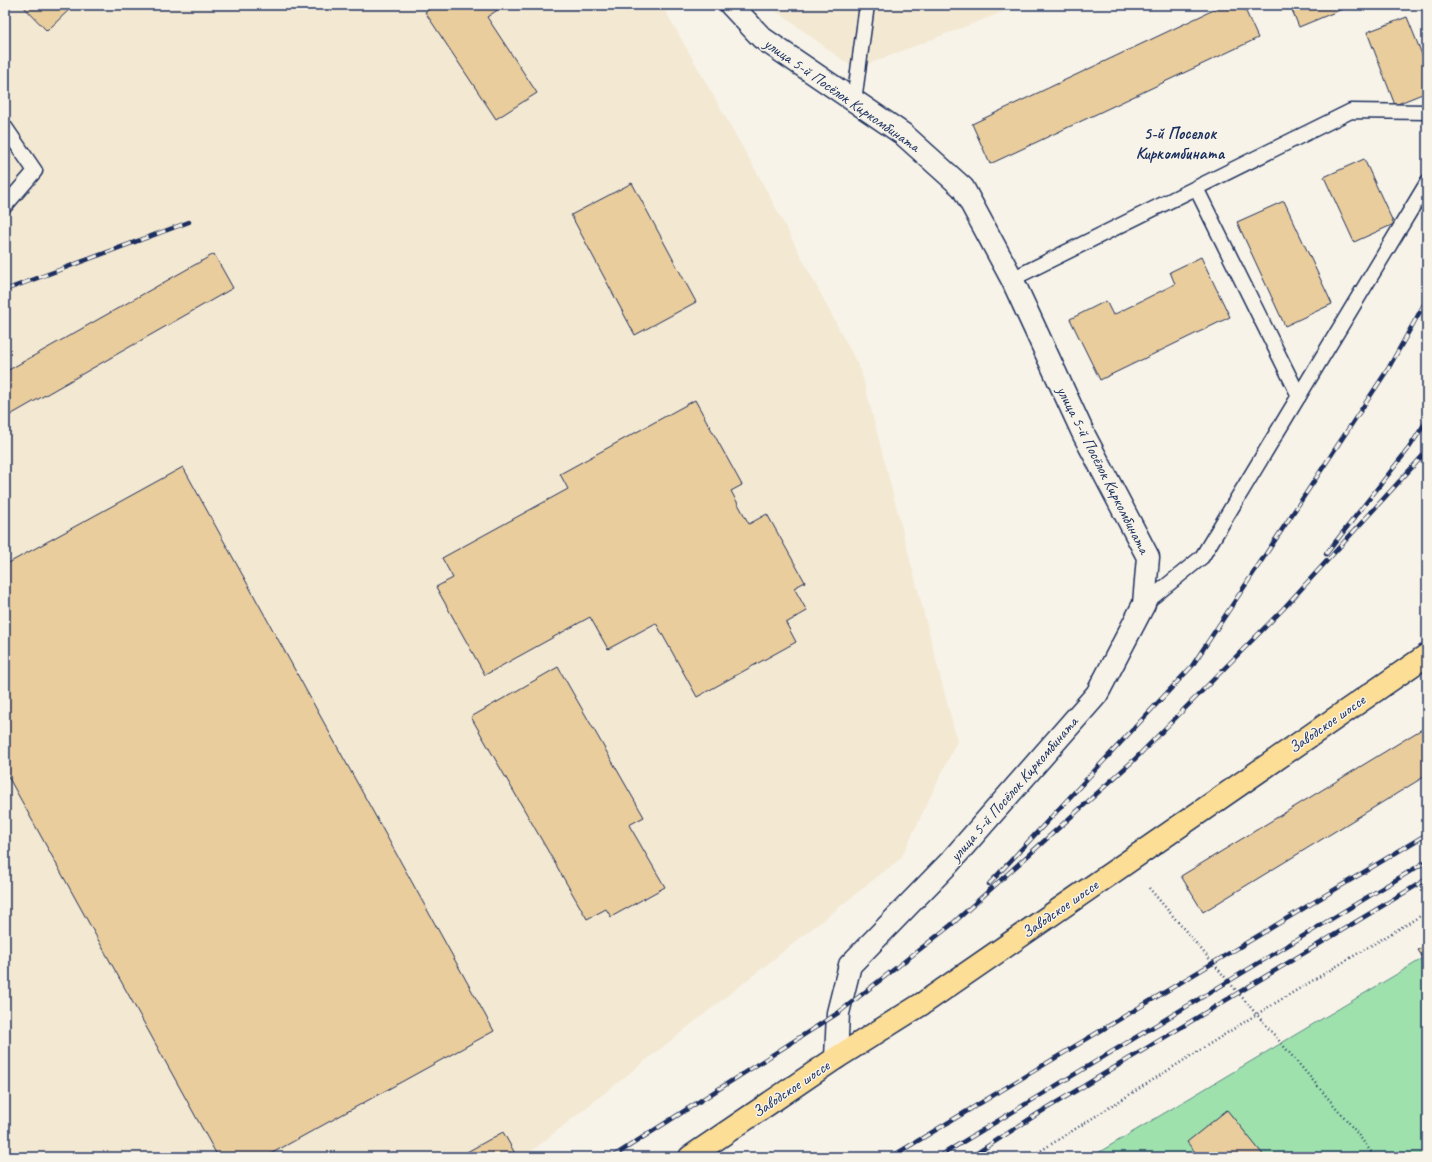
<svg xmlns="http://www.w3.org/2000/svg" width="1432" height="1162" viewBox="0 0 1432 1162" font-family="Caveat,sans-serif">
<rect width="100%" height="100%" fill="#f7f3e8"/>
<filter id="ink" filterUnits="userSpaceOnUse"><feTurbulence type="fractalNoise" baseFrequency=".025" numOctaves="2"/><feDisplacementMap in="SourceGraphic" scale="8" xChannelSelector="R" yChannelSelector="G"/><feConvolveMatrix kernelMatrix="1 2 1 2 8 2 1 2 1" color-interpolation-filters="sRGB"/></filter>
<g filter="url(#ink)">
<!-- built -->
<g fill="#f3e8d2">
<polygon points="5,5 662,5 760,178 861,371 957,741 901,858 524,1157 5,1157"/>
<polygon points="768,5 1021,5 855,69"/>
</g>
<!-- green -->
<polygon fill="#9ee1ad" stroke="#5c8886" points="1427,956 1427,1157 1091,1157"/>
<!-- building -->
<g fill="#eacd9d" stroke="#1b2f5e">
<polygon points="22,5 74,5 47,31"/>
<polygon points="436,5 505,5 487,17 537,93 496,119 425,12"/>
<polygon points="1224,5 1243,5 1258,38 990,164 972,124"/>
<polygon points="1290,5 1352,5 1299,27"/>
<polygon points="1407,17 1427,67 1427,92 1395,105 1367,32"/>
<polygon points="1364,159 1394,224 1354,242 1324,177"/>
<polygon points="632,183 696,302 635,335 571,215"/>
<polygon points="1284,201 1332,304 1285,326 1237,222"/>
<polygon points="214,254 233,288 5,418 5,372"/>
<polygon points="1201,257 1230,317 1100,380 1070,319 1106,301 1113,315 1175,284 1170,272"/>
<polygon points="695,400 742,485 731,491 749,524 767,514 805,582 794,588 807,611 786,623 796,642 697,697 656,623 608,649 590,617 485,675 436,587 453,578 442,558 568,489 560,474"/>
<polygon points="183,467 494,1031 265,1157 218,1157 5,771 5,565"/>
<polygon points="558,667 644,817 629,825 665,887 611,917 606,909 587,919 471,717"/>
<polygon points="1427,726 1427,775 1203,912 1181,876"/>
<polygon points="1427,944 1427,964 1418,950"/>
<polygon points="1227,1110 1265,1157 1199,1157 1187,1142"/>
<polygon points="503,1132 517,1157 458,1157"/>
</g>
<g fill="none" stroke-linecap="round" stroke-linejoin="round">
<!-- service casing -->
<g stroke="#1b2f5e" stroke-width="17">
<g id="service">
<polyline points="854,101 867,5"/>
<polyline points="5,127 35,171 5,206"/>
<polyline points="1196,188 1299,396"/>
<polyline points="1012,279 1351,111 1427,112"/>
<polyline points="1144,604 1202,557 1427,183"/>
</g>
</g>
<!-- minor casing -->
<g stroke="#1b2f5e" stroke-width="25">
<polyline id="minor" points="731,5 762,38 903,134 963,188 1012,279 1084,435 1148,557 1144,604 1097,694 949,863 850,965 838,1013 836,1058"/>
</g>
<!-- primary casing -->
<g stroke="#1b2f5e" stroke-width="25">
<polyline id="primary" points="690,1157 836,1058 925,1002 1427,655"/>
</g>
<!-- path -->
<g stroke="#1b2f5e" stroke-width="2.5" stroke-dasharray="1 3" stroke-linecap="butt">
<polyline points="1149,888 1350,1124 1375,1157"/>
<polyline points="1031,1157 1257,1014 1427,912"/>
</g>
<!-- service -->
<use href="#service" stroke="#f7f3e8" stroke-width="14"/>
<!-- minor -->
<use href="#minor" stroke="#f7f3e8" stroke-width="22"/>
<!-- primary -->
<use href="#primary" stroke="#fdde96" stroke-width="22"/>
<!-- rail casing -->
<g stroke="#1b2f5e" stroke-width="4.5">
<g id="rail">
<polyline points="5,290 189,222"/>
<polyline points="1326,554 1409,448 1427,420"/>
<polyline points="989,884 1192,666 1388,369 1427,299"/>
<polyline points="612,1157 838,1013 951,925 1134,760 1283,609 1427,451"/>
<polyline points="891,1157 1427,834"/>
<polyline points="938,1157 1427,861"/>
<polyline points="971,1157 1039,1113 1427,879"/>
</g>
</g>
<!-- rail -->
<use href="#rail" stroke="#f7f3e8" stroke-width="3" stroke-dasharray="9" stroke-linecap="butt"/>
</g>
</g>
<g text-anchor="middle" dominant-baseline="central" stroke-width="3" stroke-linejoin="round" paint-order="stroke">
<!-- street labels -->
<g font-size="16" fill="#1b2f5e" stroke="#f7f3e8">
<text transform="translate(842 95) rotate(35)">улица 5-й Посёлок Киркомбината</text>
<text transform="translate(1103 470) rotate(63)">улица 5-й Посёлок Киркомбината</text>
<text transform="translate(1327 724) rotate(-35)">Заводское шоссе</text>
<text transform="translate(1014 789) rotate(-49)">улица 5-й Посёлок Киркомбината</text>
<text transform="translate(1060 909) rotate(-35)">Заводское шоссе</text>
<text transform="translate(791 1089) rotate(-34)">Заводское шоссе</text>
</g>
<!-- neighbourhood labels -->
<g font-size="17" font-weight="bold" fill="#1b2f5e" stroke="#f7f3e8">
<text x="1180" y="133">5-й Поселок<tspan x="1180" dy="20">Киркомбината</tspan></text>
</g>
</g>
<!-- margin -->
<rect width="1432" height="1162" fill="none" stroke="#f7f3e8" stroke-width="20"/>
<rect x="10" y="10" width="1412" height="1142" fill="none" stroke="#1b2f5e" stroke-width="1.5" filter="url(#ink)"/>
</svg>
